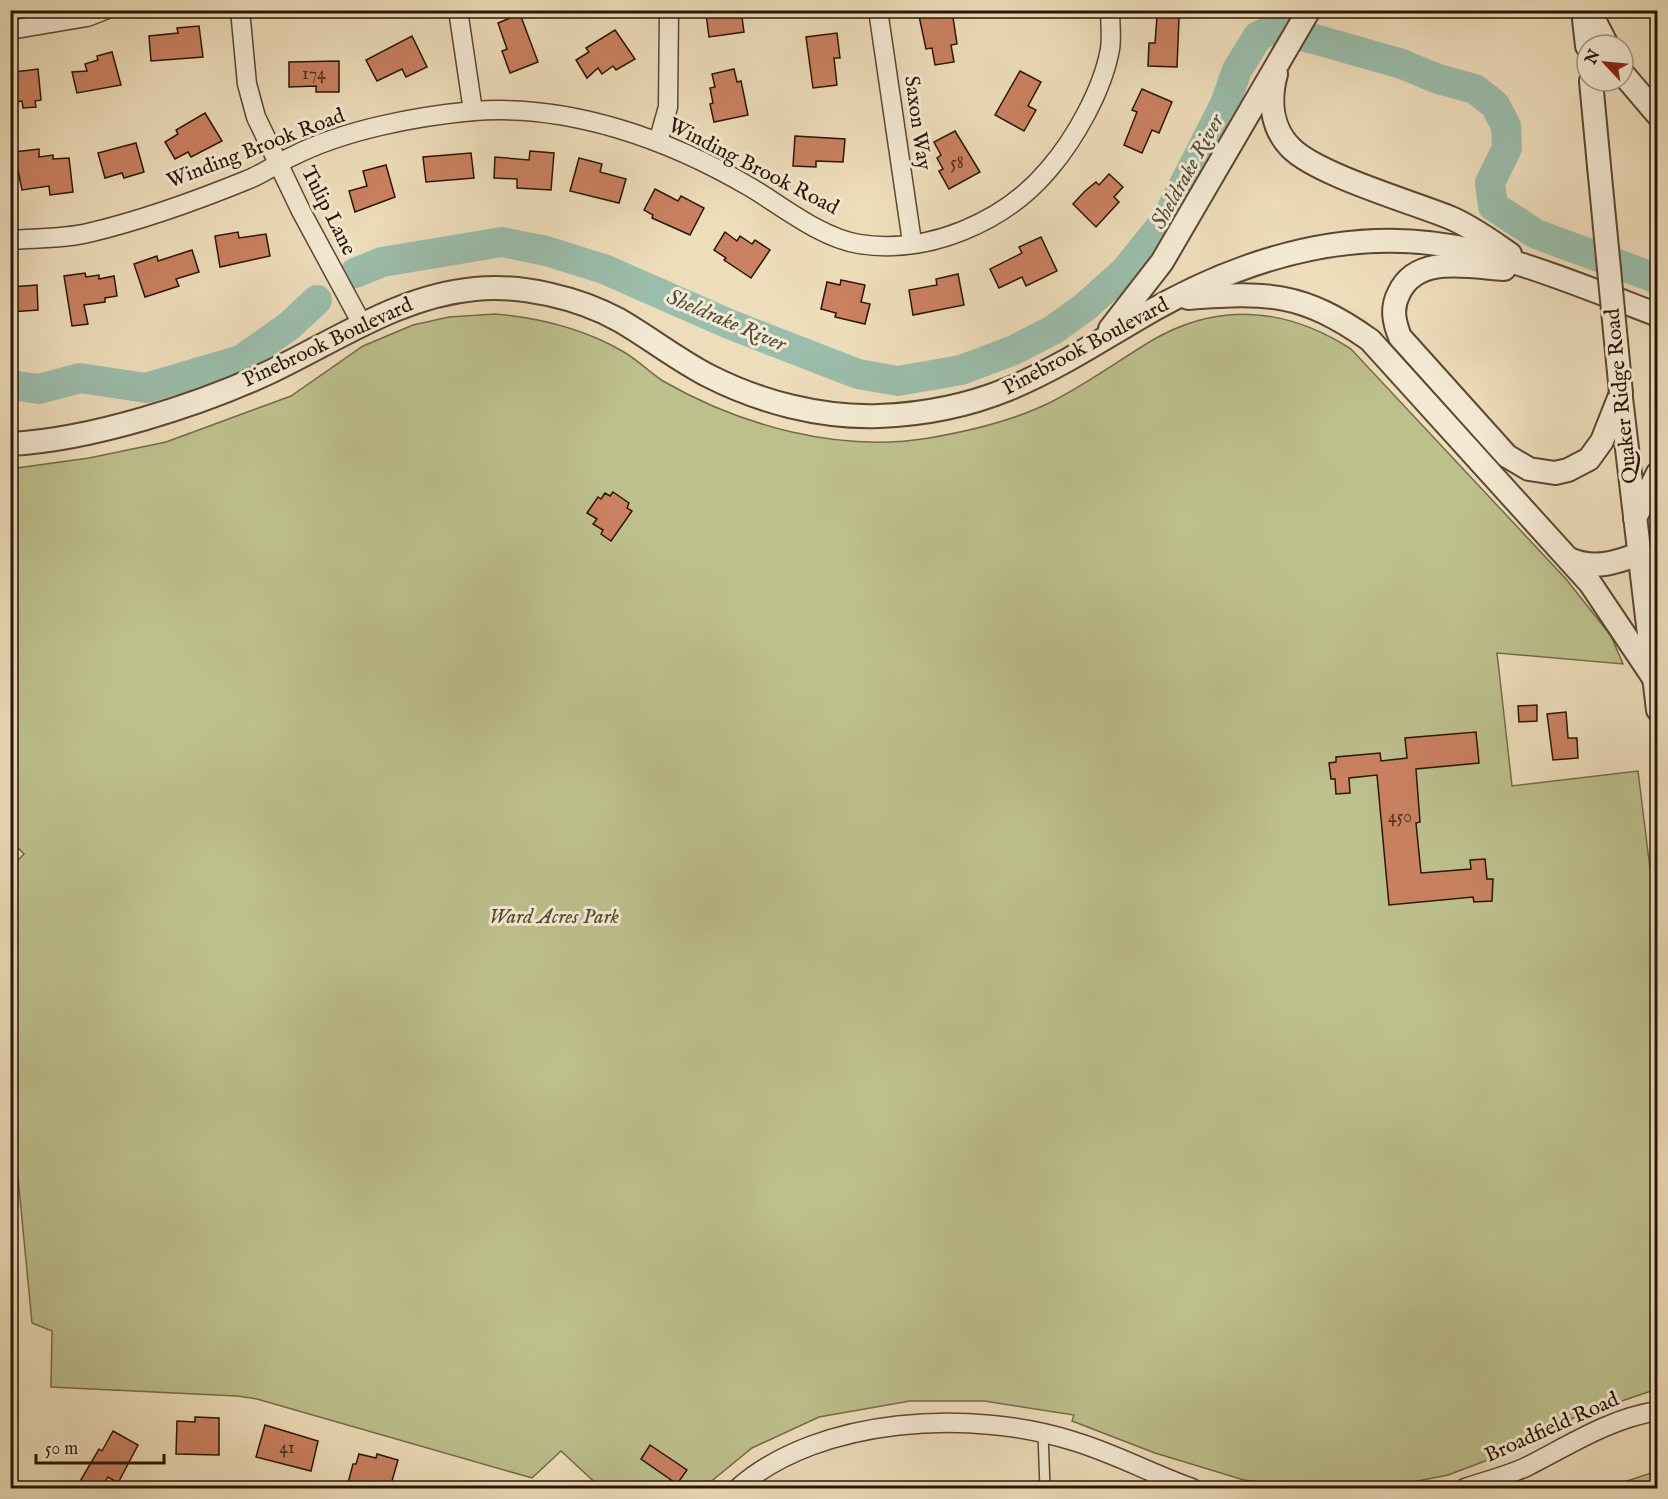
<svg xmlns="http://www.w3.org/2000/svg" width="1668" height="1499" viewBox="0 0 1668 1499" font-family="'IM FELL English',serif">
<rect width="100%" height="100%" fill="#edb"/>
<filter id="stains"><feTurbulence type="fractalNoise" baseFrequency=".00333" numOctaves="4"/><feColorMatrix values="0 0 0 0 .2 0 0 0 0 .09 0 0 0 0 .02 0 0 0 .5 -.17"/></filter>
<radialGradient id="worn" r=".72"><stop offset=".6" stop-color="#630" stop-opacity="0"/><stop offset="1" stop-color="#630" stop-opacity=".3"/></radialGradient>
<!-- green -->
<g fill="#bdc08d" stroke="#736b48" stroke-width="1.5">
<path d="M495,314C540,318 582,328 622,351C637,359 649,372 663,381C741,426 840,453 929,438C970,431 1016,420 1053,401C1088,383 1118,361 1151,341C1219,301 1287,308 1351,349L1566,579L1611,636L1623,664L1497,653L1512,786L1638,771L1658,934L1657,1389L1575,1417L1517,1449L1448,1475L1383,1488H1299L1244,1480L1155,1453L1072,1421L1074,1415L984,1401H910L819,1417L752,1448L703,1488H601L561,1451L532,1478L257,1399L237,1396L51,1387L52,1331L32,1323L10,1094L11,867L24,854L10,840V469L89,458L166,442L291,396L363,346L413,325L449,317Z"/>
<polygon points="1657,1471 1657,1488 1606,1488"/>
</g>
<g fill="none" stroke-linecap="round" stroke-linejoin="round">
<!-- river -->
<g stroke="#9bbdab" stroke-width="30">
<polyline points="355,273 382,262 502,242 546,251 604,269 729,324 858,374 898,381 961,370 1014,350 1053,330 1085,307 1125,271 1166,220 1225,104 1237,70 1258,36 1271,30 1314,39 1402,64 1438,79 1475,89 1495,105 1506,126 1507,148 1490,183 1493,206 1536,234 1658,279"/>
<polyline points="10,385 39,389 80,378 146,388 241,360 289,326 317,300"/>
</g>
</g>
<!-- building -->
<g fill="#ca8162" stroke="#291604" stroke-width="1.5">
<polygon points="715,10 741,10 744,32 709,37 706,14 715,13"/>
<polygon points="952,11 957,44 951,45 954,62 935,65 932,48 926,49 919,16"/>
<polygon points="520,14 538,62 510,73 502,51 507,49 498,23"/>
<polygon points="1157,16 1179,18 1177,67 1148,66 1149,43 1155,43"/>
<polygon points="199,26 203,57 151,61 149,36 178,33 177,28"/>
<polygon points="615,30 635,59 616,70 613,66 602,74 598,68 587,78 576,60 589,52 586,48"/>
<polygon points="837,33 840,58 834,58 837,85 813,88 806,37"/>
<polygon points="412,36 427,67 406,77 402,69 377,81 366,60"/>
<polygon points="112,52 121,85 77,93 72,72 87,71 85,64 98,60 97,56"/>
<polygon points="339,61 339,92 316,92 316,86 289,87 289,62"/>
<polygon points="38,69 41,100 35,101 36,107 23,108 22,101 10,103 10,78 15,78 15,72"/>
<polygon points="734,69 737,82 741,81 748,115 714,122 710,104 713,103 710,88 715,87 712,74"/>
<polygon points="1020,71 1041,82 1028,106 1036,110 1024,131 995,115"/>
<polygon points="1142,89 1172,102 1159,133 1152,130 1142,153 1124,145 1137,112 1132,110"/>
<polygon points="205,113 222,141 191,157 188,152 175,159 165,142 178,134 176,130"/>
<polygon points="955,131 980,172 949,189 939,171 943,169 937,158 941,155 934,142"/>
<polygon points="795,136 845,139 843,162 816,161 816,167 793,166"/>
<polygon points="136,143 144,172 124,178 122,173 105,178 98,153"/>
<polygon points="39,149 39,157 53,155 53,159 69,158 73,192 50,195 49,186 22,190 14,152"/>
<polygon points="530,151 554,153 551,190 517,188 517,179 494,178 495,157 529,160"/>
<polygon points="471,153 474,178 426,182 423,157"/>
<polygon points="579,158 602,164 600,172 626,179 619,203 570,191"/>
<polygon points="386,165 395,197 355,212 349,191 367,186 363,171"/>
<polygon points="1109,174 1123,187 1114,197 1119,202 1096,227 1073,204 1085,191 1096,182 1099,185"/>
<polygon points="655,189 678,201 681,196 704,208 690,235 652,218 653,215 644,210"/>
<polygon points="238,232 239,238 266,234 270,256 220,267 215,236"/>
<polygon points="725,232 737,241 740,236 752,244 755,240 770,250 751,278 724,260 726,258 714,250"/>
<polygon points="1041,237 1057,271 1026,286 1022,277 999,288 990,269 1022,253 1019,247"/>
<polygon points="192,250 199,272 176,279 179,286 145,297 134,264 157,256 158,261"/>
<polygon points="85,273 86,277 99,275 99,279 114,276 117,296 105,298 105,302 84,305 88,324 72,326 64,276"/>
<polygon points="958,274 964,305 913,315 909,290 937,285 936,279"/>
<polygon points="841,280 865,285 861,302 870,304 865,324 835,317 836,313 821,309 827,282 840,285"/>
<polygon points="37,285 38,310 10,312 10,287"/>
<polygon points="613,492 629,503 627,508 632,511 611,541 601,534 603,530 593,524 597,519 587,513 598,497 601,499 605,493 610,496"/>
<polygon points="1537,705 1537,721 1519,722 1518,706"/>
<polygon points="1566,712 1568,738 1577,738 1578,758 1553,760 1547,714"/>
<polygon points="1476,732 1479,763 1416,769 1420,822 1416,823 1421,873 1471,869 1470,860 1485,859 1487,879 1493,879 1492,901 1474,902 1473,897 1389,905 1377,775 1349,778 1350,793 1336,794 1335,779 1331,779 1329,763 1336,762 1336,757 1380,753 1381,761 1407,758 1405,738"/>
<polygon points="195,1417 219,1418 219,1455 176,1454 177,1421 195,1422"/>
<polygon points="265,1425 318,1441 311,1471 256,1457"/>
<polygon points="113,1431 138,1445 118,1483 108,1477 101,1488 76,1488 99,1449 102,1451"/>
<polygon points="650,1445 687,1470 677,1484 641,1459"/>
<polygon points="359,1454 376,1458 377,1454 398,1460 390,1488 361,1488 350,1485 348,1483 353,1464 356,1464"/>
</g>
<g fill="none" stroke-linecap="round" stroke-linejoin="round">
<!-- service casing -->
<g stroke="#5a4832" stroke-width="12">
<g id="service">
<polyline points="1043,1433 1045,1488"/>
<polyline points="1151,1488 1152,1474"/>
</g>
</g>
<!-- minor casing -->
<g stroke="#5a4832" stroke-width="21">
<g id="minor">
<polyline points="240,10 247,84 256,117 301,211 362,324"/>
<polyline points="458,10 473,111"/>
<polyline points="878,10 912,242"/>
<polyline points="10,30 87,17 105,10"/>
<polyline points="658,142 668,107 669,10"/>
<path d="M10,240C36,238 63,239 88,233C139,221 198,200 247,180C263,174 277,163 293,156C344,130 417,116 474,111C570,104 668,139 750,187C782,206 821,238 859,244C928,255 1005,222 1049,169C1075,139 1103,89 1110,49C1112,37 1110,23 1110,10"/>
<path d="M738,1488C820,1416 972,1409 1073,1441C1114,1453 1152,1474 1192,1488"/>
<path d="M1465,1488C1485,1481 1507,1476 1526,1467C1568,1446 1610,1418 1658,1411"/>
</g>
</g>
<!-- tertiary casing -->
<g stroke="#5a4832" stroke-width="26">
<g id="tertiary">
<polyline points="1583,10 1587,46"/>
<polyline points="1589,10 1607,45"/>
<path d="M1276,74C1269,100 1271,128 1291,148C1318,175 1412,202 1451,218C1472,227 1491,241 1510,254"/>
<polyline points="1623,74 1658,115"/>
<polyline points="1591,81 1599,166"/>
<path d="M1504,269C1470,267 1417,254 1399,293C1391,308 1394,322 1400,337L1507,456L1529,469L1555,473L1568,470L1589,459L1602,441L1621,393"/>
<path d="M1188,298C1268,292 1302,292 1370,340L1590,583L1653,677"/>
<polyline points="1110,329 1162,262 1309,10"/>
<polyline points="1621,398 1658,710"/>
<path d="M10,444C90,440 200,405 272,371C339,339 400,296 475,289C521,284 579,298 619,320C650,338 678,360 709,376C760,402 821,418 879,416C989,412 1048,372 1139,318C1241,258 1357,222 1475,251C1537,267 1598,292 1658,315"/>
<polyline points="1635,518 1658,473"/>
<path d="M1569,559C1594,570 1615,563 1639,554"/>
</g>
</g>
<!-- service -->
<use href="#service" stroke="#f4e9d3" stroke-width="9"/>
<!-- minor -->
<use href="#minor" stroke="#f4e9d3" stroke-width="18"/>
<!-- tertiary -->
<use href="#tertiary" stroke="#f4e9d3" stroke-width="22"/>
<!-- tertiary-bridge casing -->
<g stroke="#5a4832" stroke-width="26" stroke-linecap="butt">
<polyline id="tertiary-bridge" points="1599,166 1621,393"/>
</g>
<!-- tertiary-bridge -->
<use href="#tertiary-bridge" stroke="#f4e9d3" stroke-width="22"/>
</g>
<g text-anchor="middle" dominant-baseline="central" stroke-width="6" stroke-linejoin="round" paint-order="stroke">
<!-- number labels -->
<g font-size="18" fill="#51311c">
<text x="314" y="74">174</text>
<text x="957" y="163">58</text>
<text x="1400" y="817">450</text>
<text x="287" y="1448">41</text>
</g>
<!-- street labels -->
<g font-size="21" fill="#291604" stroke="#f4e9d3">
<text transform="translate(917 123) rotate(82)">Saxon Way</text>
<text transform="translate(256 149) rotate(-21)">Winding Brook Road</text>
<text transform="translate(753 167) rotate(27)">Winding Brook Road</text>
<text transform="translate(328 211) rotate(63)">Tulip Lane</text>
<text transform="translate(328 343) rotate(-25)">Pinebrook Boulevard</text>
<text transform="translate(1086 347) rotate(-28)">Pinebrook Boulevard</text>
<text transform="translate(1622 396) rotate(-96)">Quaker Ridge Road</text>
<text transform="translate(1552 1428) rotate(-24)">Broadfield Road</text>
</g>
<!-- park labels -->
<g font-size="21" font-style="italic" fill="#55492d" stroke="#f4e9d3">
<text x="554" y="917">Ward Acres Park</text>
</g>
<!-- water labels -->
<g font-size="22" font-style="italic" fill="#51503e" stroke="#f4e9d3">
<text transform="translate(1188 172) rotate(-61)">Sheldrake River</text>
<text transform="translate(726 321) rotate(23)">Sheldrake River</text>
</g>
</g>
<!-- margin -->
<rect width="1668" height="1499" fill="none" stroke="#edb" stroke-width="36"/>
<rect x="12" y="12" width="1644" height="1475" fill="none" stroke="#291604" stroke-width="3"/>
<rect x="18" y="18" width="1632" height="1463" fill="none" stroke="#291604" stroke-width="1.5"/>
<!-- north arrow -->
<g transform="translate(1605 63) rotate(296)"><circle r="28" fill="#f4e9d3" stroke="#a39580" stroke-width="1.5"/>
<path d="M0-4.5L10 22L0 15L-10 22Z" fill="#8f2418"/>
<text y="-9" font-size="16" font-weight="bold" text-anchor="middle" fill="#291604">N</text>
</g>
<!-- scale -->
<path d="M36 1454v9h128v-9" fill="none" stroke="#291604" stroke-width="3"/>
<text x="45" y="1454" font-size="18" fill="#291604" stroke="#f4e9d3" stroke-width="4.5" paint-order="stroke">50 m</text>
<rect width="100%" height="100%" filter="url(#stains)"/>
<rect width="100%" height="100%" fill="url(#worn)"/>
</svg>
